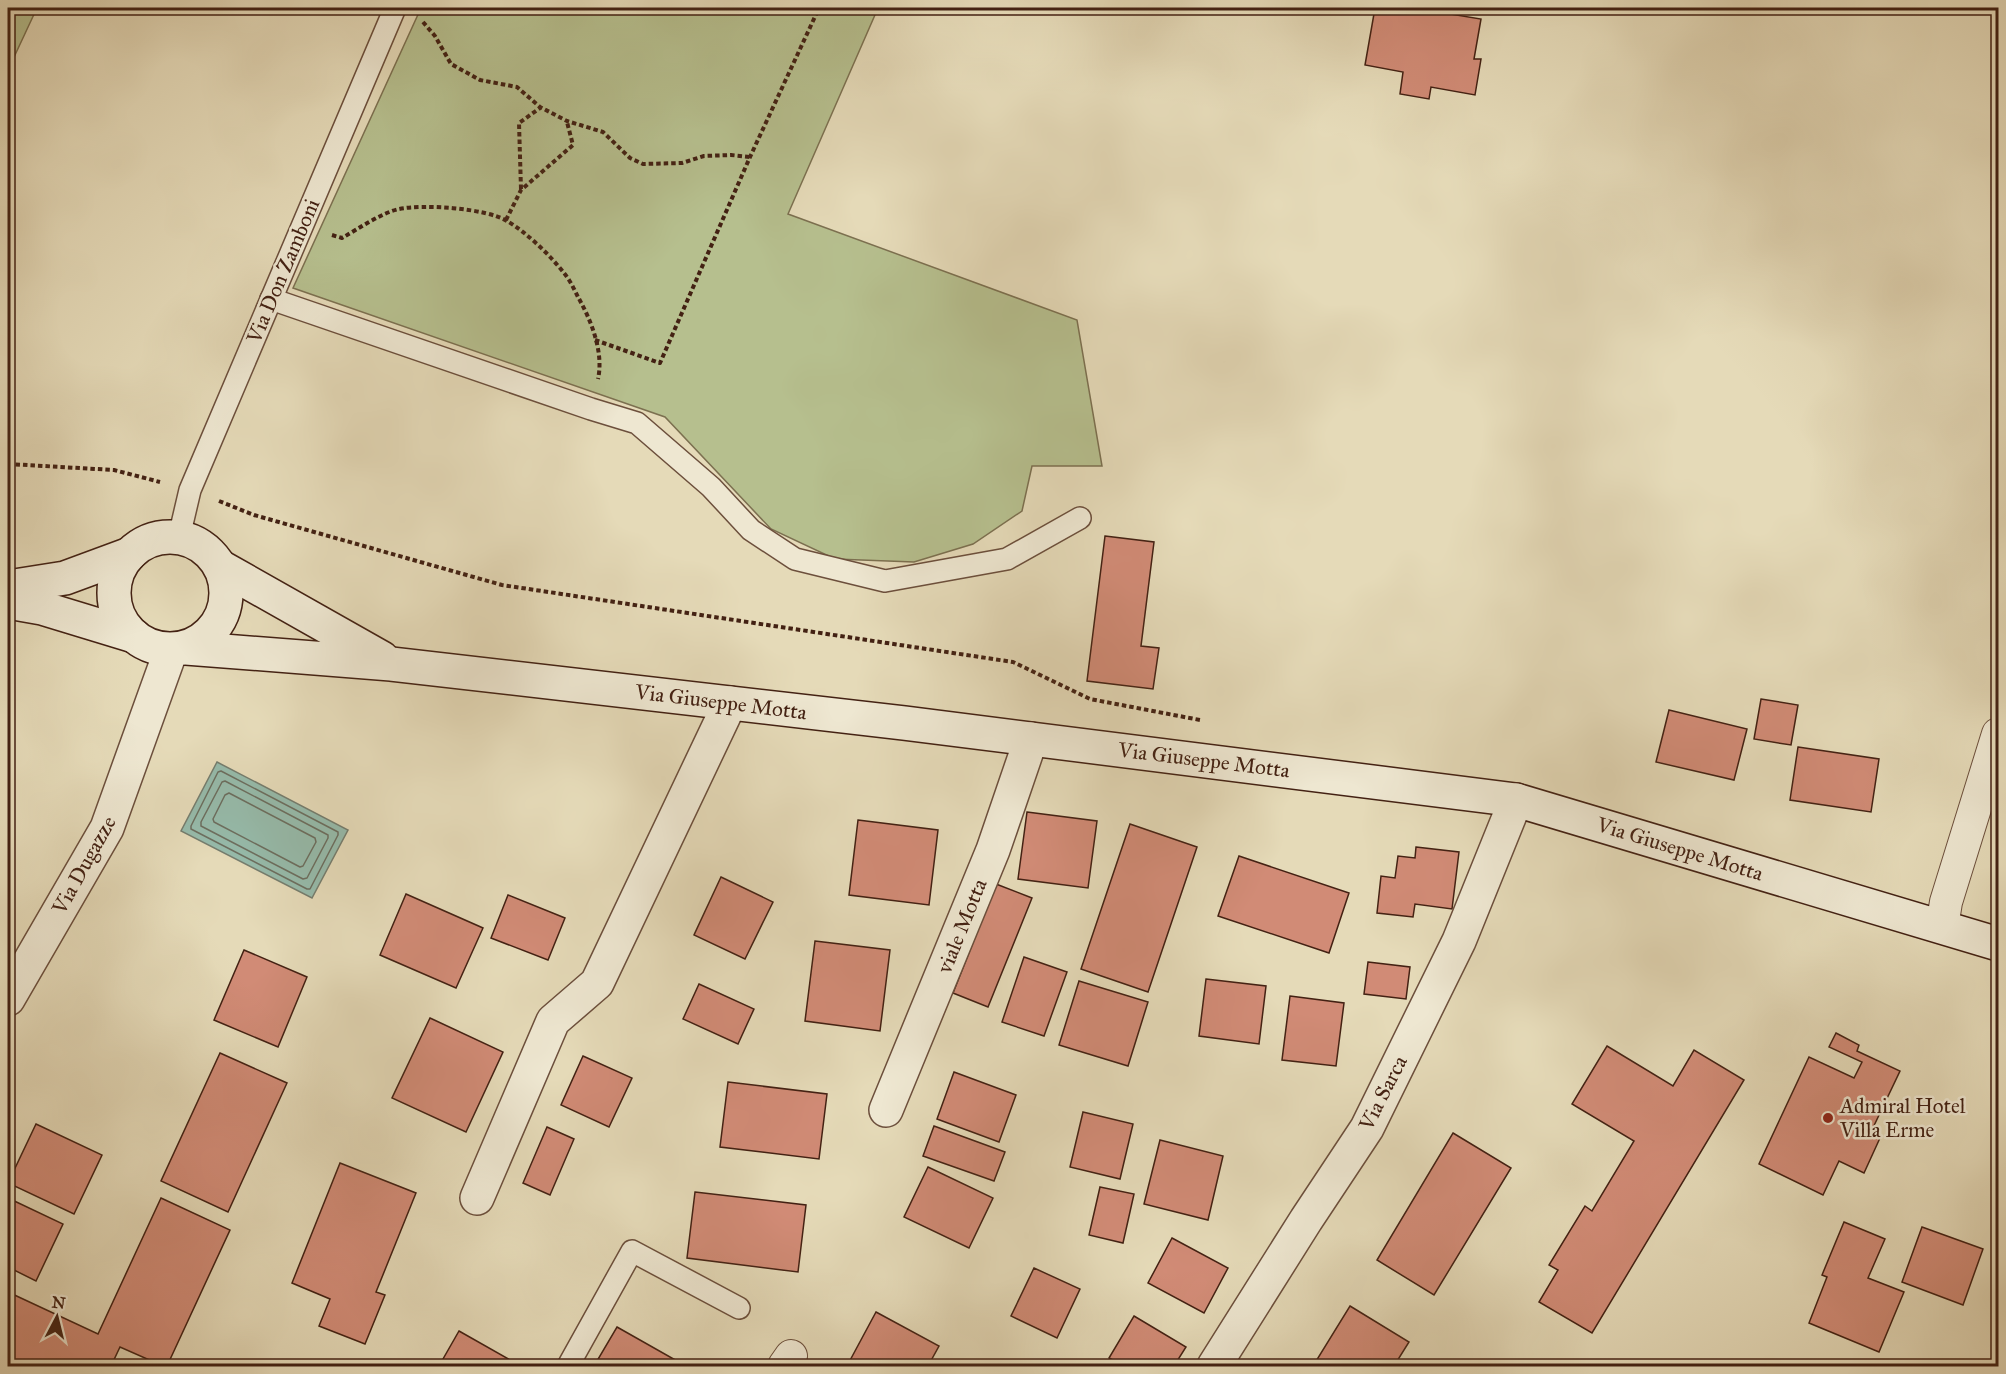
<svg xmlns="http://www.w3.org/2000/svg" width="2006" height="1374" viewBox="0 0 2006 1374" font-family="'IM FELL Great Primer',serif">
<rect width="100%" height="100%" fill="#e5dab8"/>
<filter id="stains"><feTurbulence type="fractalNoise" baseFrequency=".00333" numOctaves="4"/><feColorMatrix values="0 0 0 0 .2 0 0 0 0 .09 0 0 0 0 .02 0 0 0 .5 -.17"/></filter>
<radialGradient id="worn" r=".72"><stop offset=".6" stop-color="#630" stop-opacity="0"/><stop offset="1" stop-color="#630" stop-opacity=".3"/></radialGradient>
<!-- green -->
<g fill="#b6bf8e" stroke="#7c7050" stroke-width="1.5">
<polygon points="8,8 30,8 36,10 8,70"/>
<polygon points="421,8 878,8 788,214 1077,320 1102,466 1032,466 1022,511 973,544 914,562 835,559 771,529 665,417 293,288"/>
</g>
<!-- water -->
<polygon fill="#96bbab" stroke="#757d6e" stroke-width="1.5" points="217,762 348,830 312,898 181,831"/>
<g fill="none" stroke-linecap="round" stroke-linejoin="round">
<!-- shore -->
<g stroke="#6c6e5f" stroke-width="1.5">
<polygon points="221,771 338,832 338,835 310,889 307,889 191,829 191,826 218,772"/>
<polygon points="225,781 328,835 328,838 307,878 303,879 201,826 201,822 222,782"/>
<polygon points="229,793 315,838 316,842 303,866 300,867 214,822 213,819 225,795"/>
</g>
</g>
<!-- building -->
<g fill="#d18b76" stroke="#432113" stroke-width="1.5">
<polygon points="1375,8 1414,8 1481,19 1474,59 1481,59 1475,95 1431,87 1429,99 1400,94 1403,72 1365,65"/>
<polygon points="1105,536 1154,542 1141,646 1159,648 1153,689 1087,681"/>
<polygon points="1761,699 1798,705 1791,745 1754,739"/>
<polygon points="1669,710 1747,729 1734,780 1656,762"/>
<polygon points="1798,747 1879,759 1871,812 1790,800"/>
<polygon points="1027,812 1097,821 1088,888 1018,879"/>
<polygon points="858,820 938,830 929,905 849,895"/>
<polygon points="1130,824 1197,847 1148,992 1081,969"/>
<polygon points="1416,847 1459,852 1452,909 1415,904 1413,917 1377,913 1381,876 1395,878 1398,856 1415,858"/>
<polygon points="1239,856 1349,893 1329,953 1218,916"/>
<polygon points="721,877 773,902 745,959 694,935"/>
<polygon points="996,884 1032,898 988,1007 953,993"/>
<polygon points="406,894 483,928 456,988 380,955"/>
<polygon points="508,895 565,918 548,960 491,938"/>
<polygon points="815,941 890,950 880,1031 805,1021"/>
<polygon points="244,950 307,977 278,1047 214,1020"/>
<polygon points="1024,957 1067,972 1044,1036 1002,1022"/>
<polygon points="1368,962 1410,967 1406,999 1364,994"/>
<polygon points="1206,979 1266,986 1259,1044 1199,1036"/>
<polygon points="1079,981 1148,1002 1128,1066 1059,1045"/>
<polygon points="699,984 754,1009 738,1044 683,1019"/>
<polygon points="1290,996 1344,1003 1336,1066 1282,1060"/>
<polygon points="430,1018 503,1052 466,1132 392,1098"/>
<polygon points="1836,1033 1859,1045 1857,1051 1900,1071 1870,1134 1880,1138 1864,1173 1839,1161 1823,1195 1759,1164 1809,1057 1854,1078 1862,1062 1829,1047"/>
<polygon points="1607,1046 1673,1086 1694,1050 1744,1080 1592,1333 1539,1302 1558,1270 1549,1265 1585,1206 1592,1211 1634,1141 1572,1104"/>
<polygon points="220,1053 287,1083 228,1212 161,1181"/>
<polygon points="583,1056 632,1078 609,1127 561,1105"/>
<polygon points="954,1072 1016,1095 999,1142 937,1119"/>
<polygon points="728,1082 827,1094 819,1159 720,1147"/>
<polygon points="1083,1112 1133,1124 1120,1179 1070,1167"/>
<polygon points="36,1124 102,1155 74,1214 8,1183"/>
<polygon points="934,1126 1005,1152 994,1181 923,1156"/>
<polygon points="547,1127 574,1139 550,1195 523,1183"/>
<polygon points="1453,1133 1511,1168 1434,1295 1377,1260"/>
<polygon points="1160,1140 1223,1156 1208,1220 1144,1204"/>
<polygon points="340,1163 416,1193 376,1292 385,1295 365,1344 319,1326 330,1299 292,1283"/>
<polygon points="928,1167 993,1198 969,1248 904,1217"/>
<polygon points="1100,1187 1134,1194 1123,1243 1089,1235"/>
<polygon points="695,1192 806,1205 798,1272 687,1258"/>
<polygon points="8,1198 63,1224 36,1281 8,1267"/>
<polygon points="161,1198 230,1230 167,1366 163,1366 120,1347 111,1366 8,1366 8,1292 98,1334"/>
<polygon points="1844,1222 1885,1239 1868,1278 1904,1292 1879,1352 1809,1323 1827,1277 1822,1275"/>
<polygon points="1922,1227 1983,1249 1963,1305 1902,1282"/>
<polygon points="1172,1238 1228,1268 1204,1313 1148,1283"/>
<polygon points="1034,1268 1080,1289 1057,1338 1011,1316"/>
<polygon points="1350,1306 1409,1342 1394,1366 1313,1366"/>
<polygon points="876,1312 939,1346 928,1366 847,1366"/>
<polygon points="1134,1316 1186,1347 1174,1366 1124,1366 1109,1358"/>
<polygon points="617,1327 686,1366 594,1366"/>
<polygon points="459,1331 519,1365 518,1366 439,1366"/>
</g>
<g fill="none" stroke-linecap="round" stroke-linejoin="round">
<!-- service casing -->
<g stroke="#6c4f3c" stroke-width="24">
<g id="service">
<polyline points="271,299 591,409 637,423 711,487 751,530 795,559 885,581 1007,559 1080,518"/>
<polyline points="179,537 190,490 395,8"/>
<polyline points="568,1366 632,1251 739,1308"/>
</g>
</g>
<!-- pedestrian casing -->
<g stroke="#6c4f3c" stroke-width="34">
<g id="pedestrian">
<polyline points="1942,927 1946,902 1998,734"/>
<polyline points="784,1366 791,1356"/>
</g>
</g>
<!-- minor casing -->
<g stroke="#6c4f3c" stroke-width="36">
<g id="minor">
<polyline points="886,1110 993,850 1031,739"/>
<polyline points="477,1198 553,1021 597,983 730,703"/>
<polyline points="1214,1366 1306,1220 1367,1128 1459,941 1516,800"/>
</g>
</g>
<!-- tertiary casing -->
<g stroke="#6c4f3c" stroke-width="36">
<polyline id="tertiary" points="8,999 107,828 171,650"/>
</g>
<!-- secondary casing -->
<g stroke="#432113" stroke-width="36">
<g id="secondary">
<circle cx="170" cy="593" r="56"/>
<polyline points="221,567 382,658"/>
<polyline points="8,587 65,578 130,554"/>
<polyline points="8,602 42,608 134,636"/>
<polyline points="186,648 391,664 904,723 1516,800 1998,944"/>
</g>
</g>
<!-- path -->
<g stroke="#432113" stroke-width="4" stroke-dasharray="4.5 3" stroke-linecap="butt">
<polyline points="423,22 435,36 451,64 480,80 517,87 540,107 567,121 603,132 630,158 643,164 682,163 704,156 731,155 750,157"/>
<polyline points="521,189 519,123 540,108"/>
<polyline points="506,220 521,190 573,145 567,122"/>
<path d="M332,235L342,238C358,229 381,213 399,209C423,204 486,208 507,221C526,232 550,255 564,273C570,280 574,289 578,297C591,320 604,352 598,379"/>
<polyline points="595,340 660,363 750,157 819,8"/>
<polyline points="8,464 114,470 160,482"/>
<polyline points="219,501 254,515 502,585 1013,662 1090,699 1200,720"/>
</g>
<!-- service -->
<use href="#service" stroke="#eee7d1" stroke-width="21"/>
<!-- pedestrian -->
<use href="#pedestrian" stroke="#eee7d1" stroke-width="32"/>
<!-- minor -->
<use href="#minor" stroke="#eee7d1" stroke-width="33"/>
<!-- tertiary -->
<use href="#tertiary" stroke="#eee7d1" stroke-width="33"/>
<!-- secondary -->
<use href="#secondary" stroke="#eee7d1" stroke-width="33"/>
</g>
<!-- markers -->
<circle fill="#8f2418" stroke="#eee7d1" stroke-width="2" cx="1828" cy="1118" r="6"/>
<g text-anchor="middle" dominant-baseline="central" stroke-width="5" stroke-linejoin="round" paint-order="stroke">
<!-- street labels -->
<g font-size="21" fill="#432113" stroke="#eee7d1">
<text transform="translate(283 271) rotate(-67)">Via Don Zamboni</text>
<text transform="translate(721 702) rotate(7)">Via Giuseppe Motta</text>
<text transform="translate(1204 760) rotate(7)">Via Giuseppe Motta</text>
<text transform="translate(1680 849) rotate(17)">Via Giuseppe Motta</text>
<text transform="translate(84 865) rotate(-61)">Via Dugazze</text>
<text transform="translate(962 926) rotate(-68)">viale Motta</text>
<text transform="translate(1383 1093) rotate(-63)">Via Sarca</text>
</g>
<!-- poi labels -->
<g font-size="21" fill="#432113" stroke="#eee7d1" text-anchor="start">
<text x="1840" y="1106">Admiral Hotel<tspan x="1840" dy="24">Villa Erme</tspan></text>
</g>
</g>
<!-- margin -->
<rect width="2006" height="1374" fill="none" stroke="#e5dab8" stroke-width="30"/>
<rect x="9" y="9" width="1988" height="1356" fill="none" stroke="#432113" stroke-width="3"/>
<rect x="15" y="15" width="1976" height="1344" fill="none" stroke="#432113" stroke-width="1.5"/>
<!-- north arrow -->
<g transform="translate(57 1317) rotate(7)" stroke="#eee7d1" stroke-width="4.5" paint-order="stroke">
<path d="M0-4.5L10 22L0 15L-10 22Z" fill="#432113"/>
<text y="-9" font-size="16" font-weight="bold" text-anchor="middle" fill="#432113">N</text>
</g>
<rect width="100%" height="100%" filter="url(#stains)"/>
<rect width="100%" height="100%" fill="url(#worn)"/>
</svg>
